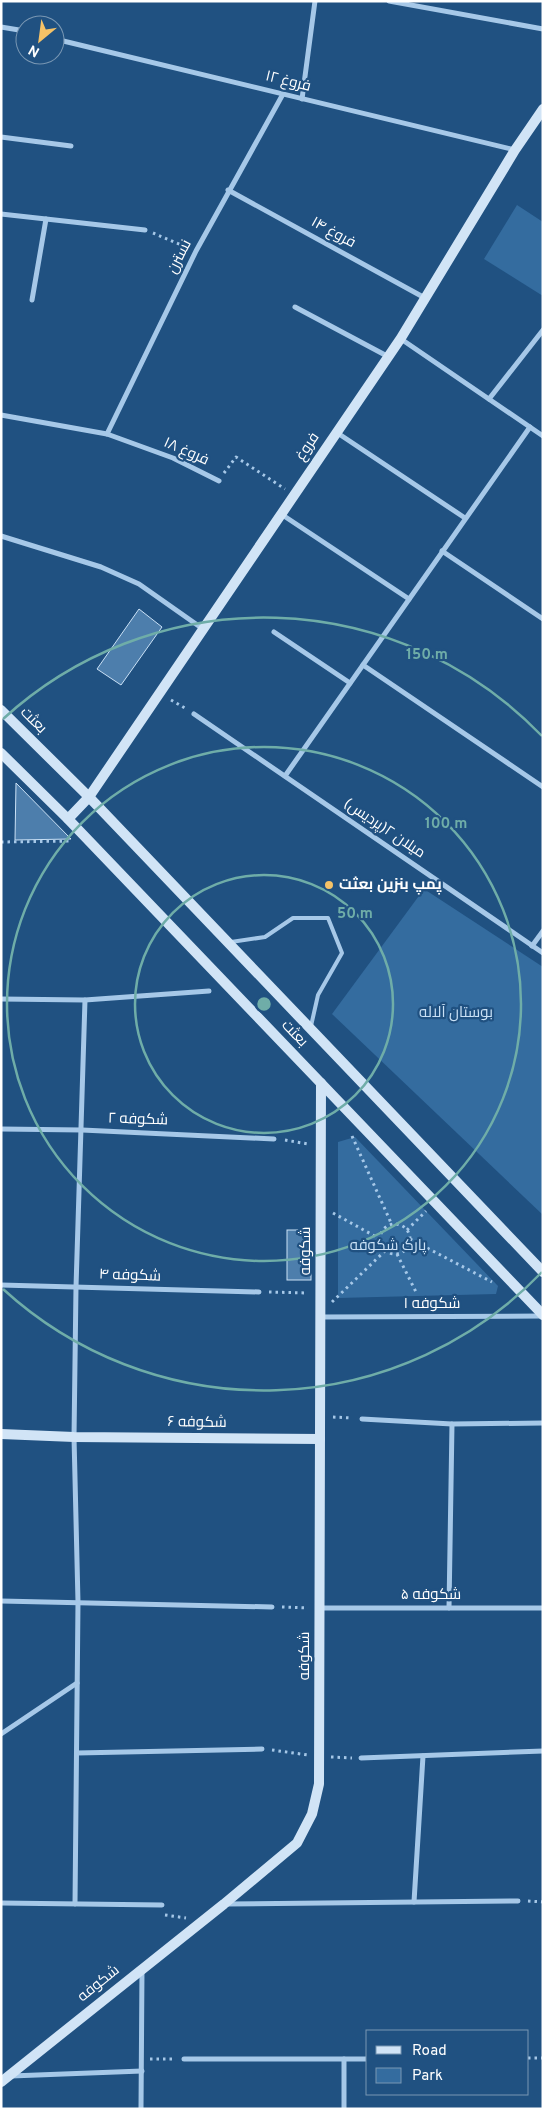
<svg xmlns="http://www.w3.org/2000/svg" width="544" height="2110" viewBox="0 0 544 2110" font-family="Overpass,Cairo,sans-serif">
<rect width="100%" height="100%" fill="#205181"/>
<!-- green -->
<g fill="#346c9f">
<polygon points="517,205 543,222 543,296 484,259"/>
<polygon points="424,889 543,967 543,1215 332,1014"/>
<polygon points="355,1137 498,1286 496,1294 338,1298 338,1142"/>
</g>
<!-- building -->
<g fill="#4d7eac" stroke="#cae1f6">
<polygon points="139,609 162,627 121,685 97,669"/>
<polygon points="16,783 71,839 15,840"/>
<rect x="287" y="1230" width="24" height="50"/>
</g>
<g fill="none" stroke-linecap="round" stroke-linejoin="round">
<!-- path -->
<g stroke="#a6c8e8" stroke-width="3" stroke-dasharray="2.5 4" stroke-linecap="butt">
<polyline points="153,233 186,247"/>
<polyline points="224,473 236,457 285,489"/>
<polyline points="171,700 185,708"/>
<polyline points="1,842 71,841"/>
<polyline points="352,1136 392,1225"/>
<polyline points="285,1140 308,1144"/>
<polyline points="333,1213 380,1239"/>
<circle cx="395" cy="1239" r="15"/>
<polyline points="407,1230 426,1211"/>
<polyline points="410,1239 492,1282"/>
<polyline points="397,1254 416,1292"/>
<polyline points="269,1292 308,1293"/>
<polyline points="332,1302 386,1250"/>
<polyline points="333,1417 352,1418"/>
<polyline points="282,1607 308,1608"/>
<polyline points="272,1750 308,1755"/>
<polyline points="331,1757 352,1758"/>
<polyline points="528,1901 543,1902"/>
<polyline points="165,1915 186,1918"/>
<polyline points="528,2058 543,2058"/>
<polyline points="150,2059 174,2059"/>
</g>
<!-- lane -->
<polyline stroke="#a6c8e8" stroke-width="4" points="231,942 265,937 293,918 328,918 342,953 318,995 311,1026"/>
<!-- street -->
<g stroke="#a6c8e8" stroke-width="5">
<polyline points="389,1 543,29"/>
<polyline points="1,27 25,31"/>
<polyline points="55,39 515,150"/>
<polyline points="302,99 315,1"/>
<polyline points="1,137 71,146"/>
<polyline points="228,190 425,298"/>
<polyline points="1,214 145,230"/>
<polyline points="32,300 46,219"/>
<polyline points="295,307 387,356"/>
<polyline points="401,339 543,436"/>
<polyline points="489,399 543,330"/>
<polyline points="1,415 107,434 173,458 219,481"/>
<polyline points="336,432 465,518"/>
<polyline points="107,434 196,251 283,94"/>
<polyline points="281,514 409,599"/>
<polyline points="1,536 101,567 139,584 203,629"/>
<polyline points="442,551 543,619"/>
<polyline points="274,632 350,683"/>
<polyline points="363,665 543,787"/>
<polyline points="194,714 543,953"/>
<polyline points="285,776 530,427"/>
<polyline points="532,946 543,931"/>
<polyline points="1,999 85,1000 209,991"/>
<polyline points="1,1129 82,1130 274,1139"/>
<polyline points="1,1285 259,1292"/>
<polyline points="321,1317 543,1316"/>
<polyline points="362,1419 452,1424 543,1423"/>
<polyline points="1,1601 272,1607"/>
<polyline points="320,1608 543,1608"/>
<polyline points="449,1608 452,1424"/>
<polyline points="1,1734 77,1683"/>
<polyline points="77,1753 262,1749"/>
<polyline points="361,1758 543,1751"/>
<polyline points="414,1902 423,1756"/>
<polyline points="1,1903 162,1905"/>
<polyline points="75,1904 78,1602 74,1437 76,1287 85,1000"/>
<polyline points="227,1904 518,1901"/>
<polyline points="184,2059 368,2059"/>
<polyline points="11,2076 142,2071"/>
<polyline points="141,2109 142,1970"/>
<polyline points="344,2109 344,2059"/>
</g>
<!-- secondary -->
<g stroke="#d1e4f6" stroke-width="10">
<polyline points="1,710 89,797 543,1272"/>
<polyline points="1,753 68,819 543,1315"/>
<polyline points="68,819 89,797 401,338 515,150 543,109"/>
<polyline points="1,1434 74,1437 320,1439"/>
<polyline points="1,2082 224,1904 297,1843 312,1814 319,1784 321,1083"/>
</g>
</g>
<!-- distance rings -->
<g fill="none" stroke="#6fada8" stroke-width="2.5">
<circle cx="264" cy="1004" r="129"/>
<circle cx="264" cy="1004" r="257"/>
<path d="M542 1272A386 386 0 0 1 3 1289M3 719A386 386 0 0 1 542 736"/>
</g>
<!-- markers -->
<circle fill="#f5c267" stroke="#205181" stroke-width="2" cx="329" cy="885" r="5"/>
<g text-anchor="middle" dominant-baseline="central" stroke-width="4.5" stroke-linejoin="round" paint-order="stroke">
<!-- street labels -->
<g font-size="15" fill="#fff" stroke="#205181">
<text transform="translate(288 82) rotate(14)">فروغ ۱۲</text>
<text transform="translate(333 233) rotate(29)">فروغ ۱۴</text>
<text transform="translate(180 257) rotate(-63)">نسترن</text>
<text transform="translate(308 447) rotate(-56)">فروغ</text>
<text transform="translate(186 452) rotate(24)">فروغ ۱۸</text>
<text transform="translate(33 721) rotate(45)">بعثت</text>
<text transform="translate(384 829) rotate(34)">میلان ۲(پردیس)</text>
<text transform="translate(294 1034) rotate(46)">بعثت</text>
<text transform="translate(138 1120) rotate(2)">شکوفه ۲</text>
<text transform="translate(306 1251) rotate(-90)">شکوفه</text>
<text transform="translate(130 1276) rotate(2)">شکوفه ۴</text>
<text x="432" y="1304">شکوفه ۱</text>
<text transform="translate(197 1423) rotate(1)">شکوفه ۶</text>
<text x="431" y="1595">شکوفه ۵</text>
<text transform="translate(305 1656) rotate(-90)">شکوفه</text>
<text transform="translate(99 1984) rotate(-39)">شکوفه</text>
</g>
<!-- poi labels -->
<g font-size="15" font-weight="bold" fill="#fff" stroke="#205181" text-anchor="start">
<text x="339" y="885">پمپ بنزین بعثت</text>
</g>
<!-- park labels -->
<g font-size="15" fill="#cae1f6" stroke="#205181">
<text x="456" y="1013">بوستان آلاله</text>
<text x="388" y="1246">پارک شکوفه</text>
</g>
</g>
<circle cx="264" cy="1004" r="8" fill="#6fada8" stroke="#205181" stroke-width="2.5"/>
<g font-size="15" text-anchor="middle" font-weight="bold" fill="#6fada8" stroke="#205181" stroke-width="4.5" stroke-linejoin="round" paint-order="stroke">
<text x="427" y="659">150 m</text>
<text x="446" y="828">100 m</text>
<text x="355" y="918">50 m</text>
</g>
<!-- border -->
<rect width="544" height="2110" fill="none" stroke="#ffffff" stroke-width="5"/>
<!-- legend -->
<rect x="366" y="2030" width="162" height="65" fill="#205181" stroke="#7997b3"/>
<rect x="376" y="2046" width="25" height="8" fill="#d1e4f6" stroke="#7997b3"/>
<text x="412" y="2055" font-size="15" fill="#ffffff">Road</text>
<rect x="376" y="2068" width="25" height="15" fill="#346c9f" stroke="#7997b3"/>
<text x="412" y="2080" font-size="15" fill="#ffffff">Park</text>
<!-- north arrow -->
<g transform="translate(40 40) rotate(209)"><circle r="24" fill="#205181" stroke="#7997b3"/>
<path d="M0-4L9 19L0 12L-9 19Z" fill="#f5c267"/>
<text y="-8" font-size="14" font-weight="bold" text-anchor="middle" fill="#ffffff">N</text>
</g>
</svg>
